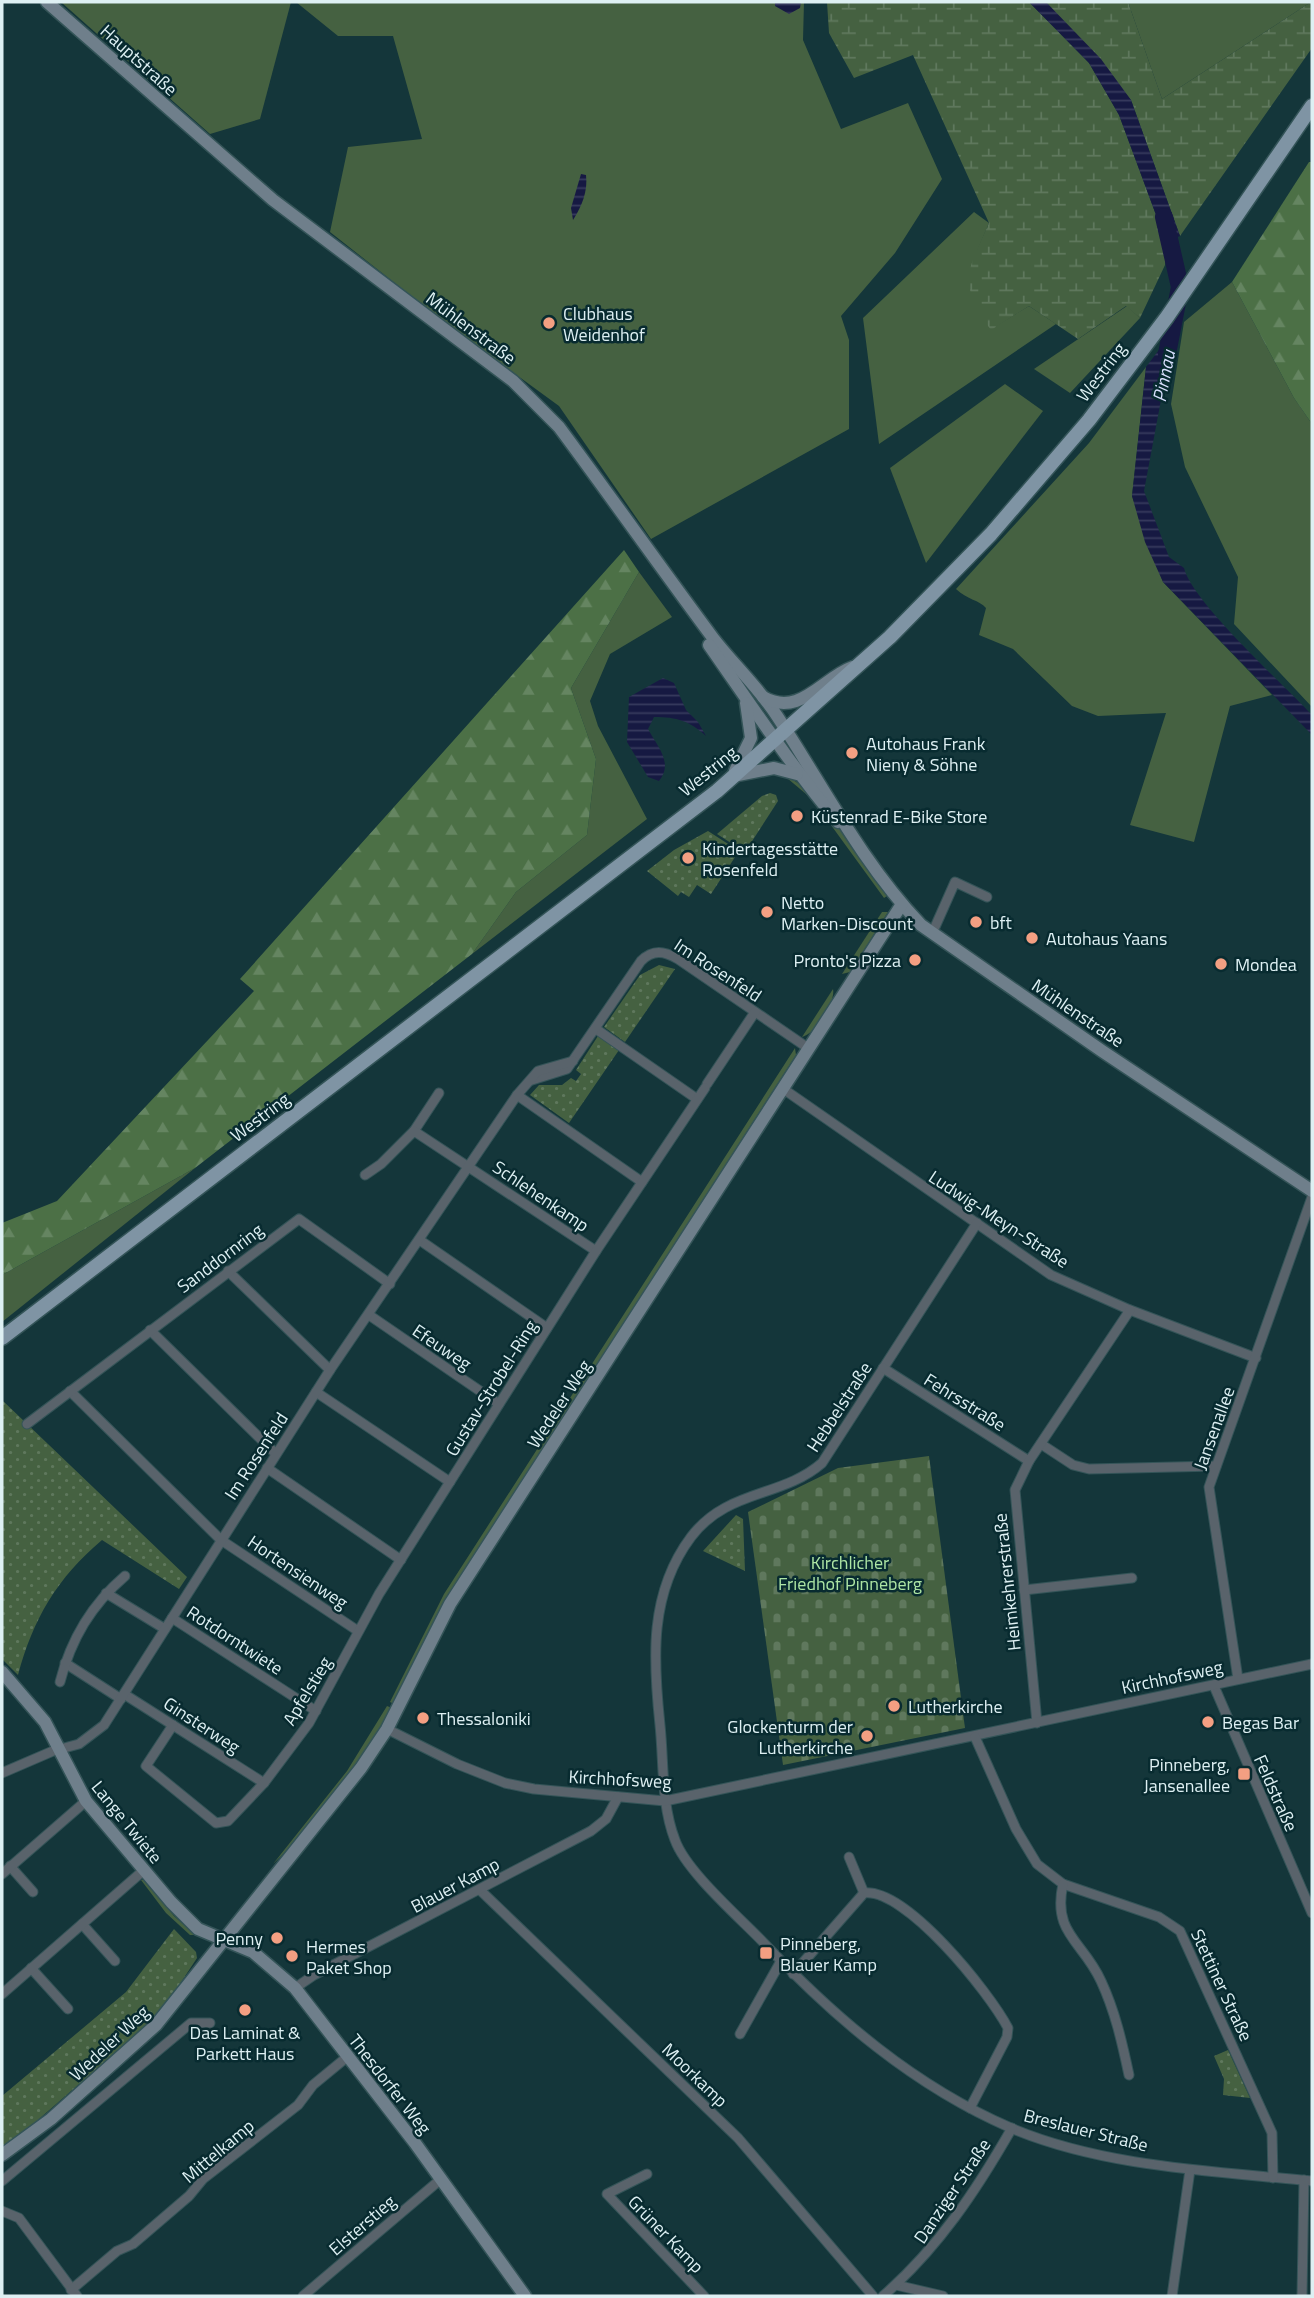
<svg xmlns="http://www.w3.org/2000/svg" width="1314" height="2298" viewBox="0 0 1314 2298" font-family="'Titillium Web',sans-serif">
<defs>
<pattern id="forest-firs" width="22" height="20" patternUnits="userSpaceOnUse" patternTransform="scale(1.75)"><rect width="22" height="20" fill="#4c7046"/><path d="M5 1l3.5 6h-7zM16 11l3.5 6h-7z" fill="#658561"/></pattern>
<pattern id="wetland-marsh" width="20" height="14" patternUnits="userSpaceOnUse" patternTransform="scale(1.75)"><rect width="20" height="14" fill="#456141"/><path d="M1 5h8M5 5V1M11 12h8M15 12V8" fill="none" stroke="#5f785d"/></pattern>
<pattern id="cemetery-stones" width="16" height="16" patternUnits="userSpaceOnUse" patternTransform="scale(1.75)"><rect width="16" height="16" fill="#456141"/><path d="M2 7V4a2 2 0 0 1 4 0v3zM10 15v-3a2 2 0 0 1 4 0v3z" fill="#5f785d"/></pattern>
<pattern id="park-dots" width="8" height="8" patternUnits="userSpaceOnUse" patternTransform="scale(1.75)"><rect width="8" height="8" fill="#456141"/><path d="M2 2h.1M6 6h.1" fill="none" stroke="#5f785d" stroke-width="1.8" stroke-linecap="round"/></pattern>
<pattern id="water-rules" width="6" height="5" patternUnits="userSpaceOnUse" patternTransform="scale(1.75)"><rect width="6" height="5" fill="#161942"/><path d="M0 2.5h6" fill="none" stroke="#373b5e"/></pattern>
</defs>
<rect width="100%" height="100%" fill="#14363a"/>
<!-- green -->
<g fill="#456141">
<polygon points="61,2 291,2 260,119 210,134"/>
<polygon points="296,2 804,2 803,40 841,129 908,103 942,179 895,253 841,316 849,340 849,429 651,539 559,406 443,321 330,232 348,147 422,139 393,36 338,36"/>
<polygon points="1128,2 1311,2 1162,99"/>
<polygon points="974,212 989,223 977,251 991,329 1029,306 1056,324 879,444 863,318"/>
<polygon points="1232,282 1294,398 1312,424 1312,707 1234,624 1238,577 1185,467 1171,404 1184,322"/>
<polygon points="1127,306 1140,318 1070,393 1034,369"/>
<path d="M1146,367L1132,496L1163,582L1272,695L1230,706L1194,842L1130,825L1166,713L1098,716L1072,706L1013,649L979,635L986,608C979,600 968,600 956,589L1089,443Z"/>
<polygon points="1005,384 1043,411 926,563 890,468"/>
<polygon points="639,572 672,617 610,654 590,701 598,726 647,819 472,954 516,892 587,835 596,759 571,688"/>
<path d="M781,773C815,786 866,863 887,896L884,898L812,799Z"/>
<polygon points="882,912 888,912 850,972 842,974"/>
<path d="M833,989C836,1002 815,1034 802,1037Z"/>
<polygon points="795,1048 796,1055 448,1596 394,1704 390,1702 444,1594"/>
<polygon points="195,1168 2,1322 2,1275"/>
<path d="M387,1706L392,1708C361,1764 320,1819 273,1864L347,1771Z"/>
<polygon points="141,1880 144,1880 174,1916 195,1935 190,1935 166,1913"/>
</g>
<!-- forest -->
<g fill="url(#forest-firs)">
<polygon points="1309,162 1312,162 1312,424 1294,398 1232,282"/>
<polygon points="624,550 639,572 571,688 596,759 587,835 516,892 472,954 195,1168 2,1275 2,1223 57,1201 254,991 240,979"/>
</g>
<!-- wetland -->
<g fill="url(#wetland-marsh)">
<path d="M827,2H1029L1089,63L1119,115L1166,242L1165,265L1140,318L1126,306L1078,339L1029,306L991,330C958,282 966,274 989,223L913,55L854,78L829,33Z"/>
<polygon points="1046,2 1128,2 1162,99 1311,2 1312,48 1180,236 1131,100"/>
</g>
<!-- cemetery -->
<polygon fill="url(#cemetery-stones)" points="929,1456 965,1728 783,1765 748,1512 838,1468"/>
<!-- park -->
<g fill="url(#park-dots)">
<polygon points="770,793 776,795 778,801 745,852 717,834 762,796"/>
<polygon points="708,831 739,851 711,894 697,885 689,897 681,892 678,896 647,871 674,850"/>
<polygon points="659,965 675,969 625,1042 604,1027 640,975"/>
<polygon points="598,1036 619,1050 569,1123 530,1095 539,1085 562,1085 571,1078 576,1081 581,1074 576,1070"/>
<path d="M2,1400L187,1577L179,1589L102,1540C57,1578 33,1619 18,1675L2,1659Z"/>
<polygon points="736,1515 743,1519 745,1571 703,1551"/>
<polygon points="174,1929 196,1952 197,1958 170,1999 149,2023 15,2140 2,2147 2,2096 126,1992"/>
<polygon points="1228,2050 1250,2098 1223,2095 1224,2079 1214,2056"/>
</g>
<!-- water -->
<g fill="url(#water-rules)">
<polygon points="775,2 801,2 800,8 789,14 775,6"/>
<polygon points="1029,2 1046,2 1101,59 1131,100 1180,236 1166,242 1119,115 1089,63"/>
<path d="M581,174L586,175C588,191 582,206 573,220L571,208Z"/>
<path d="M1174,330L1144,491L1169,557L1184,568C1192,602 1284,685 1312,715V735L1163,582L1145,542L1132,496L1146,367Z"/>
<path d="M663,678L674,683L686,710L698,722L706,736C690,721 677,717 654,717L648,729C657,746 674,763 659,781L648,777L627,742L629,697Z"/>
</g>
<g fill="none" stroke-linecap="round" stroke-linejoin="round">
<!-- river -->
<polyline stroke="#161942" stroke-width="18" points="1164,217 1180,287 1167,354"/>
<!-- street casing -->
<g stroke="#345458" stroke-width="11">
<g id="street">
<polyline points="935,927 955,882 987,897"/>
<polyline points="596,1029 697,1099"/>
<path d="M532,1080L567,1069L641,961C653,949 664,951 678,959L808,1048"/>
<polyline points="707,1084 755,1012"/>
<polyline points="782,1088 1051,1275 1130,1310 1256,1358"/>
<polyline points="517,1095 642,1182"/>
<polyline points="414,1131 439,1093"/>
<polyline points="365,1175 381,1164 414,1131 596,1251"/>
<path d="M977,1223L822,1463C782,1498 727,1489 691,1537C649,1593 653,1659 660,1725C664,1763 661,1804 675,1840C686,1871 739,1917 763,1942C835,2018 914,2086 1011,2128C1103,2167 1214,2171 1312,2181"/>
<polyline points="421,1241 547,1328"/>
<polyline points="228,1271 330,1370"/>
<polyline points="369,1315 499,1404"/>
<polyline points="150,1330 276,1454"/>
<polyline points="883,1368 1029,1461"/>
<polyline points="70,1391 221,1540 358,1631"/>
<polyline points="316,1392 450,1482"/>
<polyline points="27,1424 299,1219 390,1284"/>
<polyline points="1041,1444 1073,1465 1089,1469 1216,1466"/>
<polyline points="267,1468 401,1560"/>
<polyline points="1024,1590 1132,1578"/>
<polyline points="106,1593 165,1629"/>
<polyline points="172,1618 316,1711"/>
<polyline points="65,1663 121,1699"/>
<polyline points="1238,1679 1209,1487 1312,1197"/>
<path d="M60,1682C71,1639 91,1605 125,1576"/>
<polyline points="1214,1686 1312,1913"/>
<polyline points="124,1694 264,1783"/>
<polyline points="1037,1723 1015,1490 1029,1461 1130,1310"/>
<polyline points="173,1725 146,1766 216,1823 228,1821 264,1783 309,1723 379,1594 596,1251 705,1088"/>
<polyline points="387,1729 457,1764 505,1783 534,1789 665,1801 1312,1664"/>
<polyline points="975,1737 1016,1829 1037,1864 1063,1884 1159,1917 1180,1931 1272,2133 1273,2178"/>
<polyline points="2,1773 53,1751 79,1744 104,1725 330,1370 517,1095 538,1071 573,1061"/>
<polyline points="849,1857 864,1893"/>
<polyline points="10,1866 33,1892"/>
<polyline points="2,1874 86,1801"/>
<path d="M1063,1884C1052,1934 1083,1941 1101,1981C1115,2011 1122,2042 1129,2075"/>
<polyline points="480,1890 738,2138 873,2296"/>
<polyline points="82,1924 115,1961"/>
<polyline points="31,1968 68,2009"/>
<path d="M793,1974L864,1893C906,1888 989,1992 1008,2028L1007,2037L970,2108"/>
<polyline points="295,1988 314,1975 591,1831 606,1819 618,1797"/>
<polyline points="2,1994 144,1870"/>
<polyline points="740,2034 781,1961"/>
<polyline points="647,2174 607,2194 704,2296"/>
<polyline points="2,2181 191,2023 210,2023"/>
<polyline points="2,2211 19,2218 77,2296"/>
<polyline points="896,2285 943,2296"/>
<polyline points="71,2290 117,2251 133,2244 189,2196 203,2179 298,2105 313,2085 347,2057"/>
<polyline points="303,2296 441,2179"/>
<path d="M883,2296C938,2248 976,2191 1012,2128"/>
<polyline points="1172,2296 1190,2170"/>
<polyline points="1302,2296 1304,2180"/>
</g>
</g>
<!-- secondary casing -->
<g stroke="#345458" stroke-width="15">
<g id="secondary">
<path d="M47,2L273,200L513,381L559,427C611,497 661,568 713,638C733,664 759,688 777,716C823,786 862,863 921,925L1102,1051L1312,1191"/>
<path d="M709,645C751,705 791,766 838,822"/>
<path d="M763,697C800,718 822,678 853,667"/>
<polyline points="735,771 751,738 746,703"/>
<polyline points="733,776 774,768 797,774"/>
<polyline points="2,1672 45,1722 86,1801 171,1902 198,1929 253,1952 295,1988 415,2143 525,2296"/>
<polyline points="2,2155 51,2119 156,2025 361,1768 387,1729 450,1604 902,904"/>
</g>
</g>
<!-- primary casing -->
<g stroke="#345458" stroke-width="17">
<polyline id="primary" points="2,1338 717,791 890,637 991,534 1089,420 1167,317 1312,106"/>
</g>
<!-- street -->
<use href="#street" stroke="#59636b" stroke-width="9"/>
<!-- secondary -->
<use href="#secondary" stroke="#6f7f8b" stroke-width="12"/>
<!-- primary -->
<use href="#primary" stroke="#7f94a4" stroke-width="14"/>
</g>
<!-- markers -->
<g fill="#f39f82" stroke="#082b30" stroke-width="2.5">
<circle cx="549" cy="323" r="7"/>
<circle cx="852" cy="753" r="7"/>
<circle cx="797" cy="816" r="7"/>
<circle cx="688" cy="858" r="7"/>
<circle cx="767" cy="912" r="7"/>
<circle cx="976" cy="922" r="7"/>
<circle cx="1032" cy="938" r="7"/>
<circle cx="915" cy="960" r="7"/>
<circle cx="1221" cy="964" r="7"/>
<circle cx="894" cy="1706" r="7"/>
<circle cx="423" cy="1718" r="7"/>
<circle cx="1208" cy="1722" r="7"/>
<circle cx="867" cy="1736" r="7"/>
<rect x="1237" y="1767" width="14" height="14" rx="3.5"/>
<circle cx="277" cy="1938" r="7"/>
<rect x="759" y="1946" width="14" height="14" rx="3.5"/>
<circle cx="292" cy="1956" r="7"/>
<circle cx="245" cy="2010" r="7"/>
</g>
<g text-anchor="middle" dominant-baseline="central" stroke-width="5" stroke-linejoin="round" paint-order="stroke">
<!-- street labels -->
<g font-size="18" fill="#def0f3" stroke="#082b30">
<text transform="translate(139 60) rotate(42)">Hauptstraße</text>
<text transform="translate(471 328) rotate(37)">Mühlenstraße</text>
<text transform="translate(1101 372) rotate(-53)">Westring</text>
<text transform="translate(708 771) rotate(-39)">Westring</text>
<text transform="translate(718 970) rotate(33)">Im Rosenfeld</text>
<text transform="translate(1078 1013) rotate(34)">Mühlenstraße</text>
<text transform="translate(260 1117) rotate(-37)">Westring</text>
<text transform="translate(541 1196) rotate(34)">Schlehenkamp</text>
<text transform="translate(999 1219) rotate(33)">Ludwig-Meyn-Straße</text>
<text transform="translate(220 1258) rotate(-37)">Sanddornring</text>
<text transform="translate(442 1347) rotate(34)">Efeuweg</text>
<text transform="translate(491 1388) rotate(-58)">Gustav-Strobel-Ring</text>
<text transform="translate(965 1402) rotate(32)">Fehrsstraße</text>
<text transform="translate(559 1404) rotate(-57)">Wedeler Weg</text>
<text transform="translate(839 1407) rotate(-57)">Hebbelstraße</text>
<text transform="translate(1214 1428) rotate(-70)">Jansenallee</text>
<text transform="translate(256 1456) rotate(-57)">Im Rosenfeld</text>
<text transform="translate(298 1572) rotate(34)">Hortensienweg</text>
<text transform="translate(1007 1582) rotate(-96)">Heimkehrerstraße</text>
<text transform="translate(235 1640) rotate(33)">Rotdorntwiete</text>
<text transform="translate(1172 1677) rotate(-12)">Kirchhofsweg</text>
<text transform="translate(307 1691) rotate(-59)">Apfelstieg</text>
<text transform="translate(202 1725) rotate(33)">Ginsterweg</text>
<text transform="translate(620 1779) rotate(3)">Kirchhofsweg</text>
<text transform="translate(1276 1793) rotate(66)">Feldstraße</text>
<text transform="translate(127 1822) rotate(51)">Lange Twiete</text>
<text transform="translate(455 1885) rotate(-28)">Blauer Kamp</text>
<text transform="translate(1222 1985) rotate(65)">Stettiner Straße</text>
<text transform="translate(109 2043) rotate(-43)">Wedeler Weg</text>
<text transform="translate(695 2075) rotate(44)">Moorkamp</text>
<text transform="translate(390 2084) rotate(52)">Thesdorfer Weg</text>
<text transform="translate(1086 2130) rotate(14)">Breslauer Straße</text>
<text transform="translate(218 2151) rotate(-40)">Mittelkamp</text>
<text transform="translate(952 2191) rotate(-56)">Danziger Straße</text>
<text transform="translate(362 2225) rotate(-41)">Elsterstieg</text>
<text transform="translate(666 2234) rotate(46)">Grüner Kamp</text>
</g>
<!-- poi labels -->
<g font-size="18" fill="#def0f3" stroke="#082b30" text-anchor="start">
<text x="563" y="313">Clubhaus<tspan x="563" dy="21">Weidenhof</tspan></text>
<text x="866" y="743">Autohaus Frank<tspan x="866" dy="21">Nieny &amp; Söhne</tspan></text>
<text x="811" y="816">Küstenrad E-Bike Store</text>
<text x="702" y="848">Kindertagesstätte<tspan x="702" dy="21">Rosenfeld</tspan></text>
<text x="781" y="902">Netto<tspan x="781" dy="21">Marken-Discount</tspan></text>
<text x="990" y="922">bft</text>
<text x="1046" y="938">Autohaus Yaans</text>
<text x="901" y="960" text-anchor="end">Pronto's Pizza</text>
<text x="1235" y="964">Mondea</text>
<text x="908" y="1706">Lutherkirche</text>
<text x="437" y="1718">Thessaloniki</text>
<text x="1222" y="1722">Begas Bar</text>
<text x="853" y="1726" text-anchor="end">Glockenturm der<tspan x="853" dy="21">Lutherkirche</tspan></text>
<text x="1230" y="1764" text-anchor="end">Pinneberg,<tspan x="1230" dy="21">Jansenallee</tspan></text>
<text x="263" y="1938" text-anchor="end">Penny</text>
<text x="780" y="1943">Pinneberg,<tspan x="780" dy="21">Blauer Kamp</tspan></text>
<text x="306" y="1946">Hermes<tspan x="306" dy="21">Paket Shop</tspan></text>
<text x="245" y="2032" text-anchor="middle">Das Laminat &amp;<tspan x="245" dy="21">Parkett Haus</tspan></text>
</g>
<!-- park labels -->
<g font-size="18" fill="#ade5a4" stroke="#082b30">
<text x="850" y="1562">Kirchlicher<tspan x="850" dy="21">Friedhof Pinneberg</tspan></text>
</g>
<!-- water labels -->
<g font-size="19" font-style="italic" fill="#d8dffd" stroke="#082b30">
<text transform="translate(1163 376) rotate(-79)">Pinnau</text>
</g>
</g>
<!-- border -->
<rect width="1314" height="2298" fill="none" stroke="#def0f3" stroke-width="7"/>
</svg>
